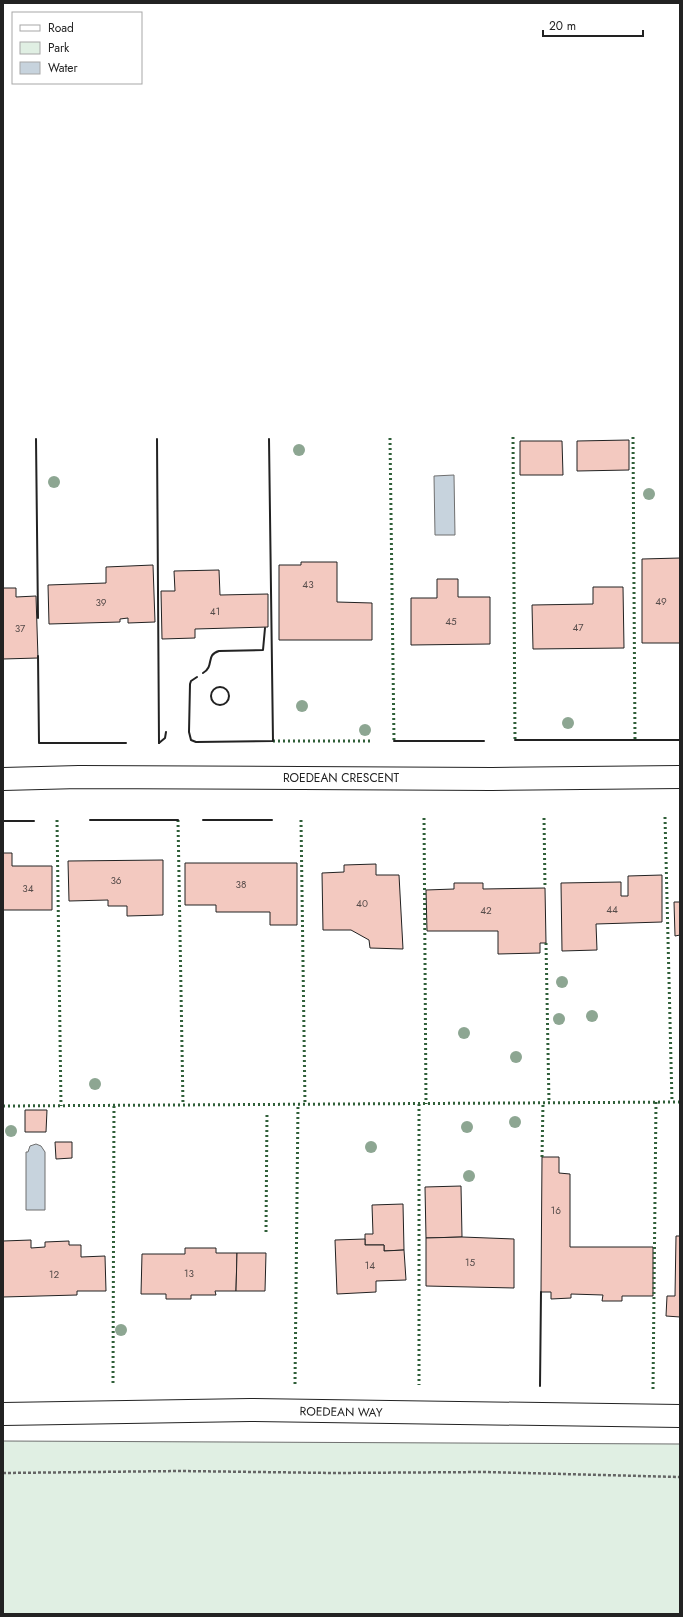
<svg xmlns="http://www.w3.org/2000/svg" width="683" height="1617" viewBox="0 0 683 1617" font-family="Jost,sans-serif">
<rect width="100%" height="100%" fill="#fff"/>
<!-- green -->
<polygon fill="#e0efe3" stroke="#6f6f6f" points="3,1441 680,1444 680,1614 3,1614"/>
<!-- water -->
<g fill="#c7d3dd" stroke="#6f6f6f">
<polygon points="454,475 455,535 435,535 434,476"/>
<polygon points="36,1144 41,1146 45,1152 45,1210 26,1210 26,1152 28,1152 30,1146"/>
</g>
<!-- building -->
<g fill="#f3c9c0" stroke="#222">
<polygon points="629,440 629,470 577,471 577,441"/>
<polygon points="520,441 562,441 563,475 520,475"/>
<polygon points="680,558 680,643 642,643 642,559"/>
<polygon points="301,562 337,562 337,602 372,603 372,640 279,640 279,565 301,565"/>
<polygon points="153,565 155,622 128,623 128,618 120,619 120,622 49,624 48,585 106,583 106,567"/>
<polygon points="219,570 220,595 268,594 268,627 195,629 195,638 162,639 161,591 175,591 174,571"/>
<polygon points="437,579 458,579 458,597 490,597 490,644 411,645 411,598 437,598"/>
<polygon points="593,587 623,587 624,648 533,649 532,605 593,604"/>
<polygon points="3,588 16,588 16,597 36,596 38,658 3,659"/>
<polygon points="3,853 12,853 12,866 52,866 52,910 3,910"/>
<polygon points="163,860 163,915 127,916 127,906 108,906 108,900 69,901 68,861"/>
<polygon points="185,863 297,863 297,925 270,925 270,912 216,912 216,905 185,905"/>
<polygon points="376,864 376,875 399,875 403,949 370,948 369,940 351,930 323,930 322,873 344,872 344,865"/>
<polygon points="662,875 662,922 596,924 597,950 562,951 561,883 621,882 621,896 628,896 628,876"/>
<polygon points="454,883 483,883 483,889 545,888 546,943 540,943 540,953 498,954 498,931 427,931 426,890 454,889"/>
<polygon points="674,902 680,902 680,935 675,936"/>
<polygon points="25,1110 47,1110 46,1132 25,1132"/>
<polygon points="55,1142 72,1142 72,1158 56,1159"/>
<polygon points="542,1157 559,1157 559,1173 570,1174 570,1247 653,1247 653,1296 622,1296 622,1301 602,1301 603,1295 571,1294 571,1298 551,1299 551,1292 541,1292"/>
<polygon points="461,1186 462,1237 426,1238 425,1187"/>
<polygon points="403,1204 404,1250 384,1251 384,1245 365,1245 365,1234 373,1234 372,1205"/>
<polygon points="676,1236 680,1236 680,1317 666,1316 667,1296 675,1296"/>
<polygon points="462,1237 514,1239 514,1288 426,1286 426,1238"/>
<polygon points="365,1239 365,1245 384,1245 384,1251 404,1250 406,1280 376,1281 376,1292 337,1294 335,1240"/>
<polygon points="31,1240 31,1248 45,1247 45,1242 69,1241 69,1245 81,1245 81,1257 105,1256 106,1291 77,1291 77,1295 3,1297 3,1241"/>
<polygon points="185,1248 216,1248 216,1253 237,1253 236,1291 215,1291 216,1295 191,1295 191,1299 166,1299 166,1294 141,1294 142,1254 185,1254"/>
<polygon points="237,1253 266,1253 265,1291 236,1291"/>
</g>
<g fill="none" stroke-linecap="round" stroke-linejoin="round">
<!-- minor casing -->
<g stroke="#222" stroke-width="24">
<g id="minor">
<polyline points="3,779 79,777 492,779 680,777"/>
<polyline points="3,1414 250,1410 680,1416"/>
</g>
</g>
<!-- path -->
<polyline stroke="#646464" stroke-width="2.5" stroke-dasharray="3 2" stroke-linecap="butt" points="3,1473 181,1471 334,1473 485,1472 680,1477"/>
<!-- minor -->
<use href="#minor" stroke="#fff" stroke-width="22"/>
<!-- hedge -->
<g stroke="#2f5e38" stroke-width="3" stroke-dasharray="2 3" stroke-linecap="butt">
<polyline points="513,437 515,740"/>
<polyline points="633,437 635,740"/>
<polyline points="390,438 394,741"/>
<polyline points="273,741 371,741"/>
<polyline points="665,817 672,1102"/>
<polyline points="424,818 426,1104"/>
<polyline points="544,818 545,888"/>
<polyline points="57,820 61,1106"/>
<polyline points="178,820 183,1105"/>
<polyline points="301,820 305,1104"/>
<polyline points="546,943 549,1103"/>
<polyline points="419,1104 419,1385"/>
<polyline points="3,1106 680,1102"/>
<polyline points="542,1157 543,1103"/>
<polyline points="266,1232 267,1112"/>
<polyline points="113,1383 114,1105"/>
<polyline points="295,1384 298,1104"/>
<polyline points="653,1389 656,1102"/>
</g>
<!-- wall -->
<g stroke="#222" stroke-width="2">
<polyline points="36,439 38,618"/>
<polyline points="157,439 159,743"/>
<polyline points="38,656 39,743 126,743"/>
<path d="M203,673C215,666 205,655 219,651L263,650L265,628"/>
<polyline points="197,677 191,681 190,684 189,732 191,740 196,742 273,741 269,439"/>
<circle cx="220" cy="696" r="9"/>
<polyline points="515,740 680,740"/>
<polyline points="394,741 484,741"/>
<polyline points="159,743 165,738 166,732"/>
<polyline points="90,820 178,820"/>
<polyline points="203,820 272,820"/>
<polyline points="3,821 34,821"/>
<polyline points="540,1386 541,1292"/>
</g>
</g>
<!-- trees -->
<g fill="#8da692">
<circle cx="299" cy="450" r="6"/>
<circle cx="54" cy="482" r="6"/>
<circle cx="649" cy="494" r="6"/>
<circle cx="302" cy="706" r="6"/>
<circle cx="568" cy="723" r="6"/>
<circle cx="365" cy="730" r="6"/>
<circle cx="562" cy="982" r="6"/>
<circle cx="592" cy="1016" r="6"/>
<circle cx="559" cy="1019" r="6"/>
<circle cx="464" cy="1033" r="6"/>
<circle cx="516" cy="1057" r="6"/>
<circle cx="95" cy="1084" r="6"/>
<circle cx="515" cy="1122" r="6"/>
<circle cx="467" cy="1127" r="6"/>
<circle cx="11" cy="1131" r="6"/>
<circle cx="371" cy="1147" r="6"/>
<circle cx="469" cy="1176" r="6"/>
<circle cx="121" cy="1330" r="6"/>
</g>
<g text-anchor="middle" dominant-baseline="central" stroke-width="3" stroke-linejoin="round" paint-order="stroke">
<!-- number labels -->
<g font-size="10" fill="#564c4a">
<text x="308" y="584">43</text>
<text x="661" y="601">49</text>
<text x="101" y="602">39</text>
<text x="215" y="611">41</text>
<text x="451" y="621">45</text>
<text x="578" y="627">47</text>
<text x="20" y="628">37</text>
<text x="116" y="880">36</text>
<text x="241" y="884">38</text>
<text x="28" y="888">34</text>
<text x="362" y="903">40</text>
<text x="612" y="909">44</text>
<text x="486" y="910">42</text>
<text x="556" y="1210">16</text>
<text x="470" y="1262">15</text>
<text x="370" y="1265">14</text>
<text x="189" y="1273">13</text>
<text x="54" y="1274">12</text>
</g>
<!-- street labels -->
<g font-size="12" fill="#222" stroke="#fff">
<text x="341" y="778">ROEDEAN CRESCENT</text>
<text transform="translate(341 1412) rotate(1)">ROEDEAN WAY</text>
</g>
</g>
<!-- border -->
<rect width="683" height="1617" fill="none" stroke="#222222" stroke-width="8"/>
<!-- legend -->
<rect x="12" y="12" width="130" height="72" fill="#ffffff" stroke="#a7a7a7"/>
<rect x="20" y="25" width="20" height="6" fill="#ffffff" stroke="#a7a7a7"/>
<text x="48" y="32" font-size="12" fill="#222222">Road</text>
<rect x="20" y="42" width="20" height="12" fill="#e0efe3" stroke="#a7a7a7"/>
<text x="48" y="52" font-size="12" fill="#222222">Park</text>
<rect x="20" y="62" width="20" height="12" fill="#c7d3dd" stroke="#a7a7a7"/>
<text x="48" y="72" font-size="12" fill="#222222">Water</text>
<!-- scale -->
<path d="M543 30v6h100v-6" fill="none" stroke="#222222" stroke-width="2"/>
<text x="549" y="30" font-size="12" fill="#222222" stroke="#ffffff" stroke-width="3" paint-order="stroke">20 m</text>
</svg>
